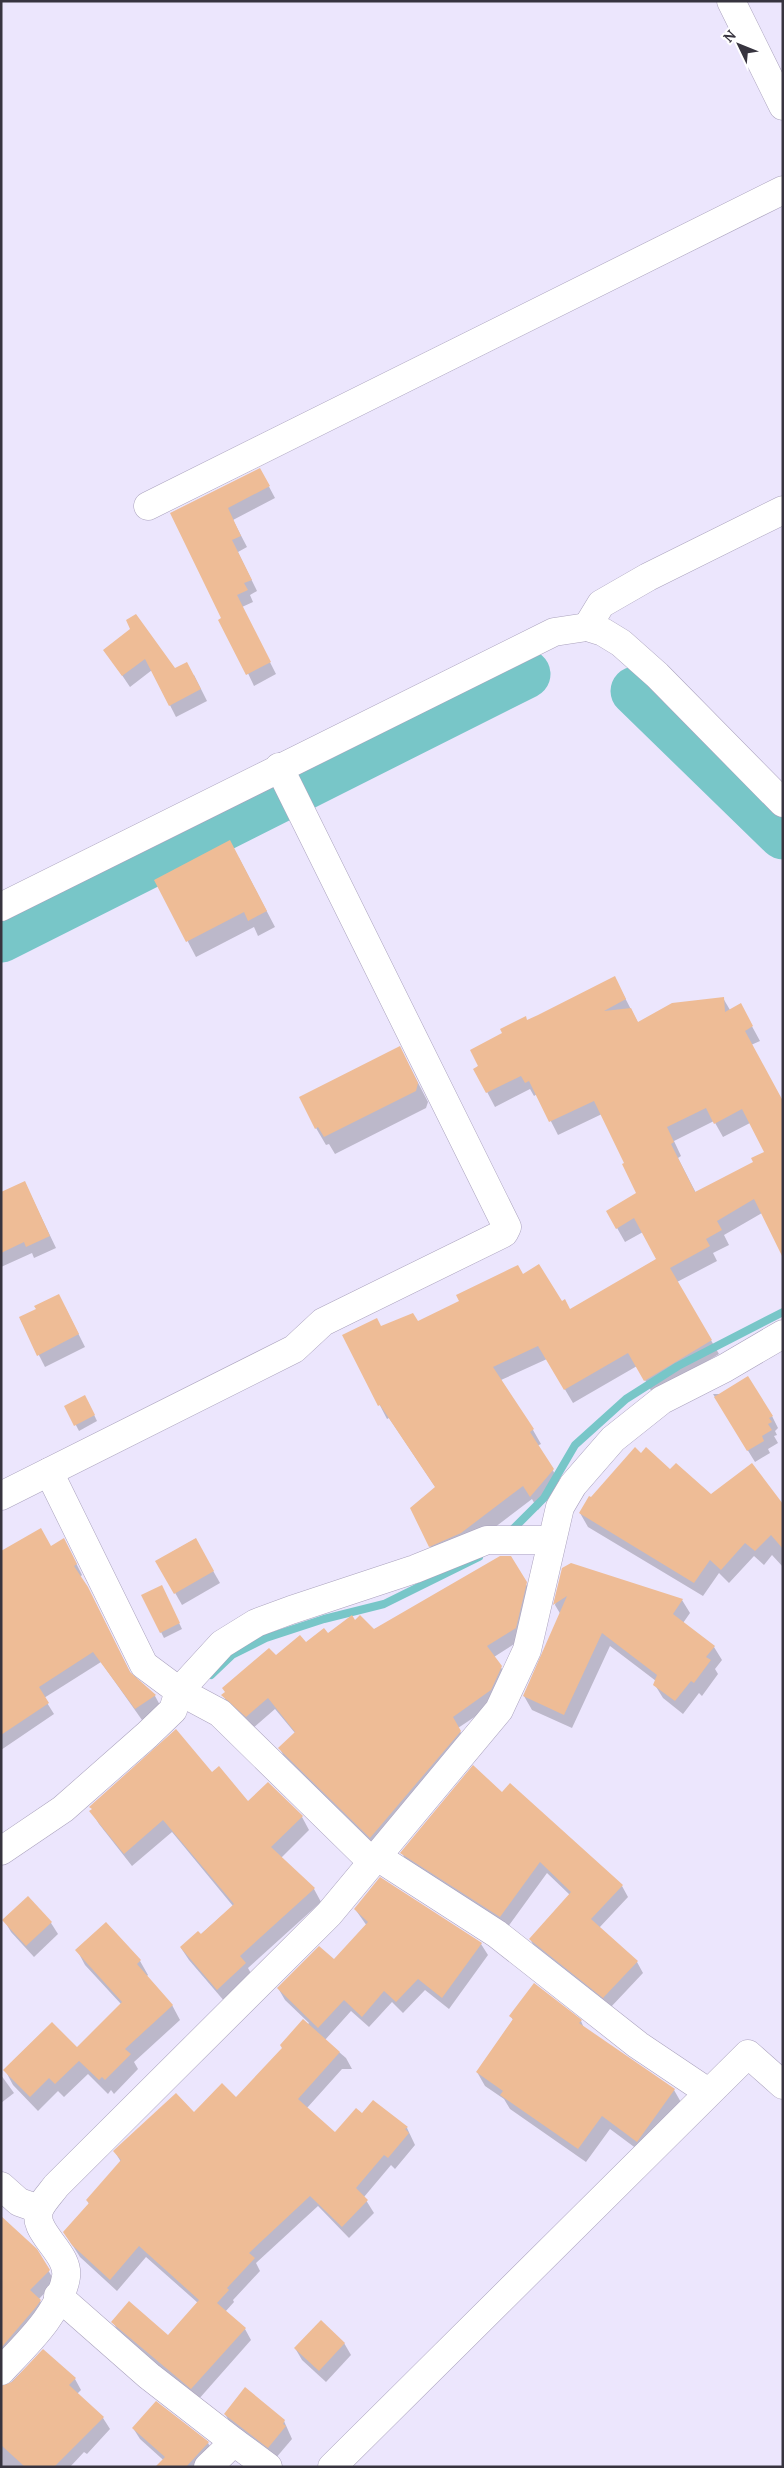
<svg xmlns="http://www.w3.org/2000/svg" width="784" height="2468" viewBox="0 0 784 2468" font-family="Lora,serif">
<rect width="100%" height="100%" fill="#ece6fd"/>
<!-- shadow -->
<g fill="#0003" fill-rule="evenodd">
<polygon points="266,481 275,498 233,520 247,547 238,552 257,591 250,595 253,602 242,607 276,674 254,686 172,513"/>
<polygon points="132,630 175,670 194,675 207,701 176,717 152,670 130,687 105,650"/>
<polygon points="239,858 275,927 258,936 254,927 196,957 156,881"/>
<path d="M622,992L638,1023L723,998L730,1010L748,1019L760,1041L751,1045L783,1102L762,1213L724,1235L729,1245L713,1253L717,1261L677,1282L719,1354L653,1394L637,1366L573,1403L547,1359L501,1380L533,1430L541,1444L537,1446L561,1483L538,1510L532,1499L469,1547L438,1560L430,1546L436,1488L389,1418L387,1419L344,1336L418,1323L523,1275L570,1311L657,1259L643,1232L625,1242L608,1212L638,1194L626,1164L602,1114L558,1135L537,1094L534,1096L530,1089L495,1107L475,1069L527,1021ZM714,1121L723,1137L750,1123L766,1152L755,1163L696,1193L678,1158L681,1156L674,1141Z"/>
<polygon points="400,1048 428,1102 426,1108 335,1154 329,1144 326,1145 316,1128"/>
<polygon points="25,1183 56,1248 34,1258 32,1253 1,1267 1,1194"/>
<polygon points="65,1307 85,1347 45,1367 20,1318"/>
<polygon points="713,1394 721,1394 772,1416 778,1428 775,1431 777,1435 774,1436 778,1443 768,1449 770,1453 755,1462"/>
<polygon points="88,1402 97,1421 79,1431 66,1406"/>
<polygon points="641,1455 711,1496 783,1506 783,1567 772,1555 764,1565 754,1556 729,1583 719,1573 703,1596 588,1527 580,1513 591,1499"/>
<polygon points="195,1539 220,1583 182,1605 157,1561"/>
<polygon points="51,1548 70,1551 82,1575 80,1577 131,1674 155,1696 161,1707 142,1720 101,1662 44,1698 54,1714 1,1750 1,1552"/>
<polygon points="511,1557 532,1595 522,1639 494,1657 508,1678 497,1702 458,1728 467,1743 377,1849 286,1760 280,1749 295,1733 275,1709 253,1728 229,1706 223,1695 276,1657 355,1622 373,1630"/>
<polygon points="571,1564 682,1600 690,1613 683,1623 714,1647 722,1660 715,1669 718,1674 702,1696 699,1693 683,1714 663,1698 655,1685 656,1681 610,1646 572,1728 532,1710 524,1696 561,1615 555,1605 563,1569"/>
<polygon points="164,1592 182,1629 164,1638 161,1632"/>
<polygon points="212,1773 248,1803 302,1817 309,1830 281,1858 314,1889 321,1902 248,1968 253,1977 225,2002 189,1960 181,1948 200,1935 233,1906 172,1832 132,1866 99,1824 91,1811"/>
<polygon points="502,1794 622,1886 628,1897 599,1928 637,1962 643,1973 610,2008 537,1951 530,1939 570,1895 547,1873 507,1928 408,1864 402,1853"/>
<polygon points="28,1898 51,1923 58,1934 34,1957 11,1932 4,1920"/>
<polygon points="355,1909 481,1944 488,1955 449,2009 425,1990 403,2013 392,2002 369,2027 351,2011 325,2040 346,2058 352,2069 342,2069 307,2108 336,2134 362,2114 407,2128 415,2145 395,2169 391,2165 364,2197 374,2213 349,2238 318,2206 256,2263 260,2271 233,2300 234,2302 225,2312 245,2329 251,2340 198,2400 119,2333 113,2322 168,2337 198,2303 146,2257 117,2291 80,2257 64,2232 89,2204 87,2200 121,2162 115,2152 194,2114 236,2099 309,2023 285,2000 278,1988 334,1961 367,1926"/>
<polygon points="77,1950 140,1961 148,1975 146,1977 172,2005 180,2020 134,2062 138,2069 114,2094 111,2090 108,2094 88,2074 64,2097 58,2091 38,2111 13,2085 5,2070 76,2049 121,2004 85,1965"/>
<polygon points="511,2016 581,2021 584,2028 674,2090 682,2104 645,2155 610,2129 586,2162 510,2109 504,2099 485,2086 477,2072 513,2020"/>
<polygon points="1,2075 14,2093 1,2103"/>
<polygon points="1,2218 48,2270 55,2282 39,2299 46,2312 1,2366"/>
<polygon points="344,2343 351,2355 326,2382 302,2360 295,2348"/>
<polygon points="43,2351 75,2379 81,2390 77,2394 103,2418 110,2429 87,2454 84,2452 70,2467 1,2467 1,2387 6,2387"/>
<polygon points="156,2403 208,2443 215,2455 204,2467 171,2467 140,2439 133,2428"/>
<polygon points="225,2414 284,2421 292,2439 275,2459 232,2426"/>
</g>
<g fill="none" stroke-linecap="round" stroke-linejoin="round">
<!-- stream -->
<g stroke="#78c6c8" stroke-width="8">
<polyline points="509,1533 544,1498 575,1445 626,1399 678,1366 783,1312"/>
<polyline points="211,1675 232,1655 266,1638 324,1619 384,1604 479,1557"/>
</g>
<!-- river -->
<g stroke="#78c6c8" stroke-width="49">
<polyline points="635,691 783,835"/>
<polyline points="1,938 526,674"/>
</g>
</g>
<!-- building -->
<g fill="#eebc96" fill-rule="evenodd">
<polygon points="260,468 270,486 228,508 241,536 232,540 252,580 244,583 248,590 237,595 271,662 246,675 218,620 221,618 170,513"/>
<polygon points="136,614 175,668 187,662 201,689 169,706 145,659 122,676 103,650 130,629 126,620"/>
<polygon points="230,840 267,911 248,921 244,912 186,942 154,880"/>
<path d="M615,976L626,999L604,1011L631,1008L638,1022L672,1003L724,997L725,1012L741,1003L753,1026L745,1031L783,1101V1258L754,1199L717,1221L722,1230L706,1239L710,1246L670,1268L712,1340L644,1381L628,1353L564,1390L538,1346L493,1367L534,1429L530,1432L554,1469L530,1497L523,1486L461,1533L429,1547L410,1508L435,1487L380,1405L378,1406L342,1335L377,1318L381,1326L413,1313L418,1321L459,1301L456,1295L518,1265L523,1274L539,1264L562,1301L565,1299L570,1309L656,1259L634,1218L616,1229L606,1211L636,1193L622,1164L624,1163L594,1101L549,1122L529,1081L525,1083L521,1076L486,1093L473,1069L478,1066L470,1050L502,1033L500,1029L526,1016L527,1020L538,1015ZM706,1108L714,1124L742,1109L764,1152L751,1158L753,1162L695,1192L671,1144L674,1142L667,1127Z"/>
<polygon points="400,1046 418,1083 416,1091 324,1137 318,1127 315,1129 299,1097"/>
<polygon points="25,1181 50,1236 26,1247 24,1242 1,1253 1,1192"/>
<polygon points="59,1294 79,1334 37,1356 19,1317 36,1309 34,1306"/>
<polygon points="748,1376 773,1416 769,1418 772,1422 768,1424 772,1430 762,1436 764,1441 747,1451 714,1397"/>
<polygon points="85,1395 95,1415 74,1426 64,1406"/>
<polygon points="635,1447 641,1453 646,1447 670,1469 676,1463 711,1494 752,1463 783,1504 783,1549 771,1535 755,1551 745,1543 721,1570 710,1560 694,1583 579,1513 589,1496 591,1497"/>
<polygon points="41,1528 51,1546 64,1538 77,1564 74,1566 88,1587 130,1672 156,1695 135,1709 93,1652 39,1687 49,1703 1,1735 1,1551"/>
<polygon points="196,1538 214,1571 174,1594 155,1561"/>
<polygon points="500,1556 511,1556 527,1582 516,1628 487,1646 502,1666 491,1690 453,1717 461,1731 370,1838 278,1748 295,1732 268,1698 246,1717 221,1695 225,1692 222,1688 269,1648 276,1655 300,1635 306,1642 324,1628 328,1633 352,1615 355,1620 360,1615 374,1629"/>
<polygon points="571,1563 683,1599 673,1614 715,1646 706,1657 711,1660 694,1683 691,1681 675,1701 653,1685 657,1675 602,1633 564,1715 523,1696 567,1596 553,1605 562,1568"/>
<polygon points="162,1585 180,1623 160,1633 141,1595"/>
<polygon points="176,1729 212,1772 219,1766 248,1801 268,1782 303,1816 271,1847 315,1888 240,1956 246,1963 217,1990 180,1947 198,1931 201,1934 234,1904 163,1820 124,1854 89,1811 92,1809 89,1807"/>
<polygon points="473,1765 502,1792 510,1783 623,1885 591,1919 638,1961 603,1998 529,1939 571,1892 540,1862 500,1917 400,1853"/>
<polygon points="380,1877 482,1943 442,1998 418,1979 396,2002 384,1991 362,2017 344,2000 318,2028 277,1988 319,1946 334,1959 368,1922 354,1909"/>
<polygon points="28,1896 52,1922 26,1946 2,1920"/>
<polygon points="106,1922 141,1960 137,1964 173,2005 125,2049 131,2054 105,2080 102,2077 99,2080 79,2061 55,2084 49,2078 30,2097 3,2070 52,2022 77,2047 122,2002 75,1950"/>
<polygon points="534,1983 582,2020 579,2023 675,2089 637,2142 602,2116 578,2149 500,2095 503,2091 476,2072 513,2019 509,2016"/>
<polygon points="303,2019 340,2052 298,2099 335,2132 356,2108 362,2113 373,2100 408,2127 405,2129 409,2133 388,2158 384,2155 356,2188 368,2200 342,2227 310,2196 249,2253 255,2258 227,2288 229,2290 217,2303 246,2328 191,2389 111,2322 129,2301 168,2335 199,2300 139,2246 110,2280 72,2245 63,2232 89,2203 86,2200 121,2160 113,2151 176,2093 194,2112 222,2083 236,2097 282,2048 280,2045"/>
<polygon points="1,2216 37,2249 50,2270 30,2290 41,2300 36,2307 1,2348"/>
<polygon points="321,2320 345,2343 319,2371 294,2348"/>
<polygon points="43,2349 76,2378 69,2385 104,2417 54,2467 25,2467 1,2445 1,2386 12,2382"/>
<polygon points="245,2387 285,2420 283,2424 286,2426 268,2448 224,2414"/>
<polygon points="156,2401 209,2442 186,2467 155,2467 165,2457 132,2428"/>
</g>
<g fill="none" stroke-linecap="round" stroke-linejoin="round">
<!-- minor casing -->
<g stroke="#aaa2bd" stroke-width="29">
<g id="minor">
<polyline points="731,1 783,106"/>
<polyline points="148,506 783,190"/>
<polyline points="587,627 601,604 648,577 783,510"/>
<polyline points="1,907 554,632 587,627 603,632 621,643 657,675 783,803"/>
<polyline points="49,1472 144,1665 179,1691 220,1713 372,1862"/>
<polyline points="1,1496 294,1349 323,1322 504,1233 507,1227 279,767"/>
<polyline points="1,1851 63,1809 147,1735 173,1710 179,1691 222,1644 256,1623 291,1610 415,1569 487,1540 551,1540"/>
<polyline points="376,1856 497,1934 638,2045 708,2092"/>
<polyline points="1,2186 19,2202 39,2209"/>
<polyline points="58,2296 149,2376 234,2442"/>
<path d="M1,2371C25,2345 60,2314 66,2277C70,2252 29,2231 40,2208C44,2200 51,2193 56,2186L329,1914L499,1710L527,1650L560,1507L573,1485L613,1439L662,1400L725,1368L783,1334"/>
<polyline points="208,2467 234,2442 268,2467"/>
<polyline points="332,2467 748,2054 783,2085"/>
</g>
</g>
<!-- minor -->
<use href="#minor" stroke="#fff" stroke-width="28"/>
</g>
<!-- border -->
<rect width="784" height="2468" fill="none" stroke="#37343f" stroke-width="5"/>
<!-- north arrow -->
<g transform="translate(739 45) rotate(313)" stroke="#ffffff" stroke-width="4" paint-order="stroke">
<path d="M0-4L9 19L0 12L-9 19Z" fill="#37343f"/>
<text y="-8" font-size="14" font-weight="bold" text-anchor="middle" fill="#37343f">N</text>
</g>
</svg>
